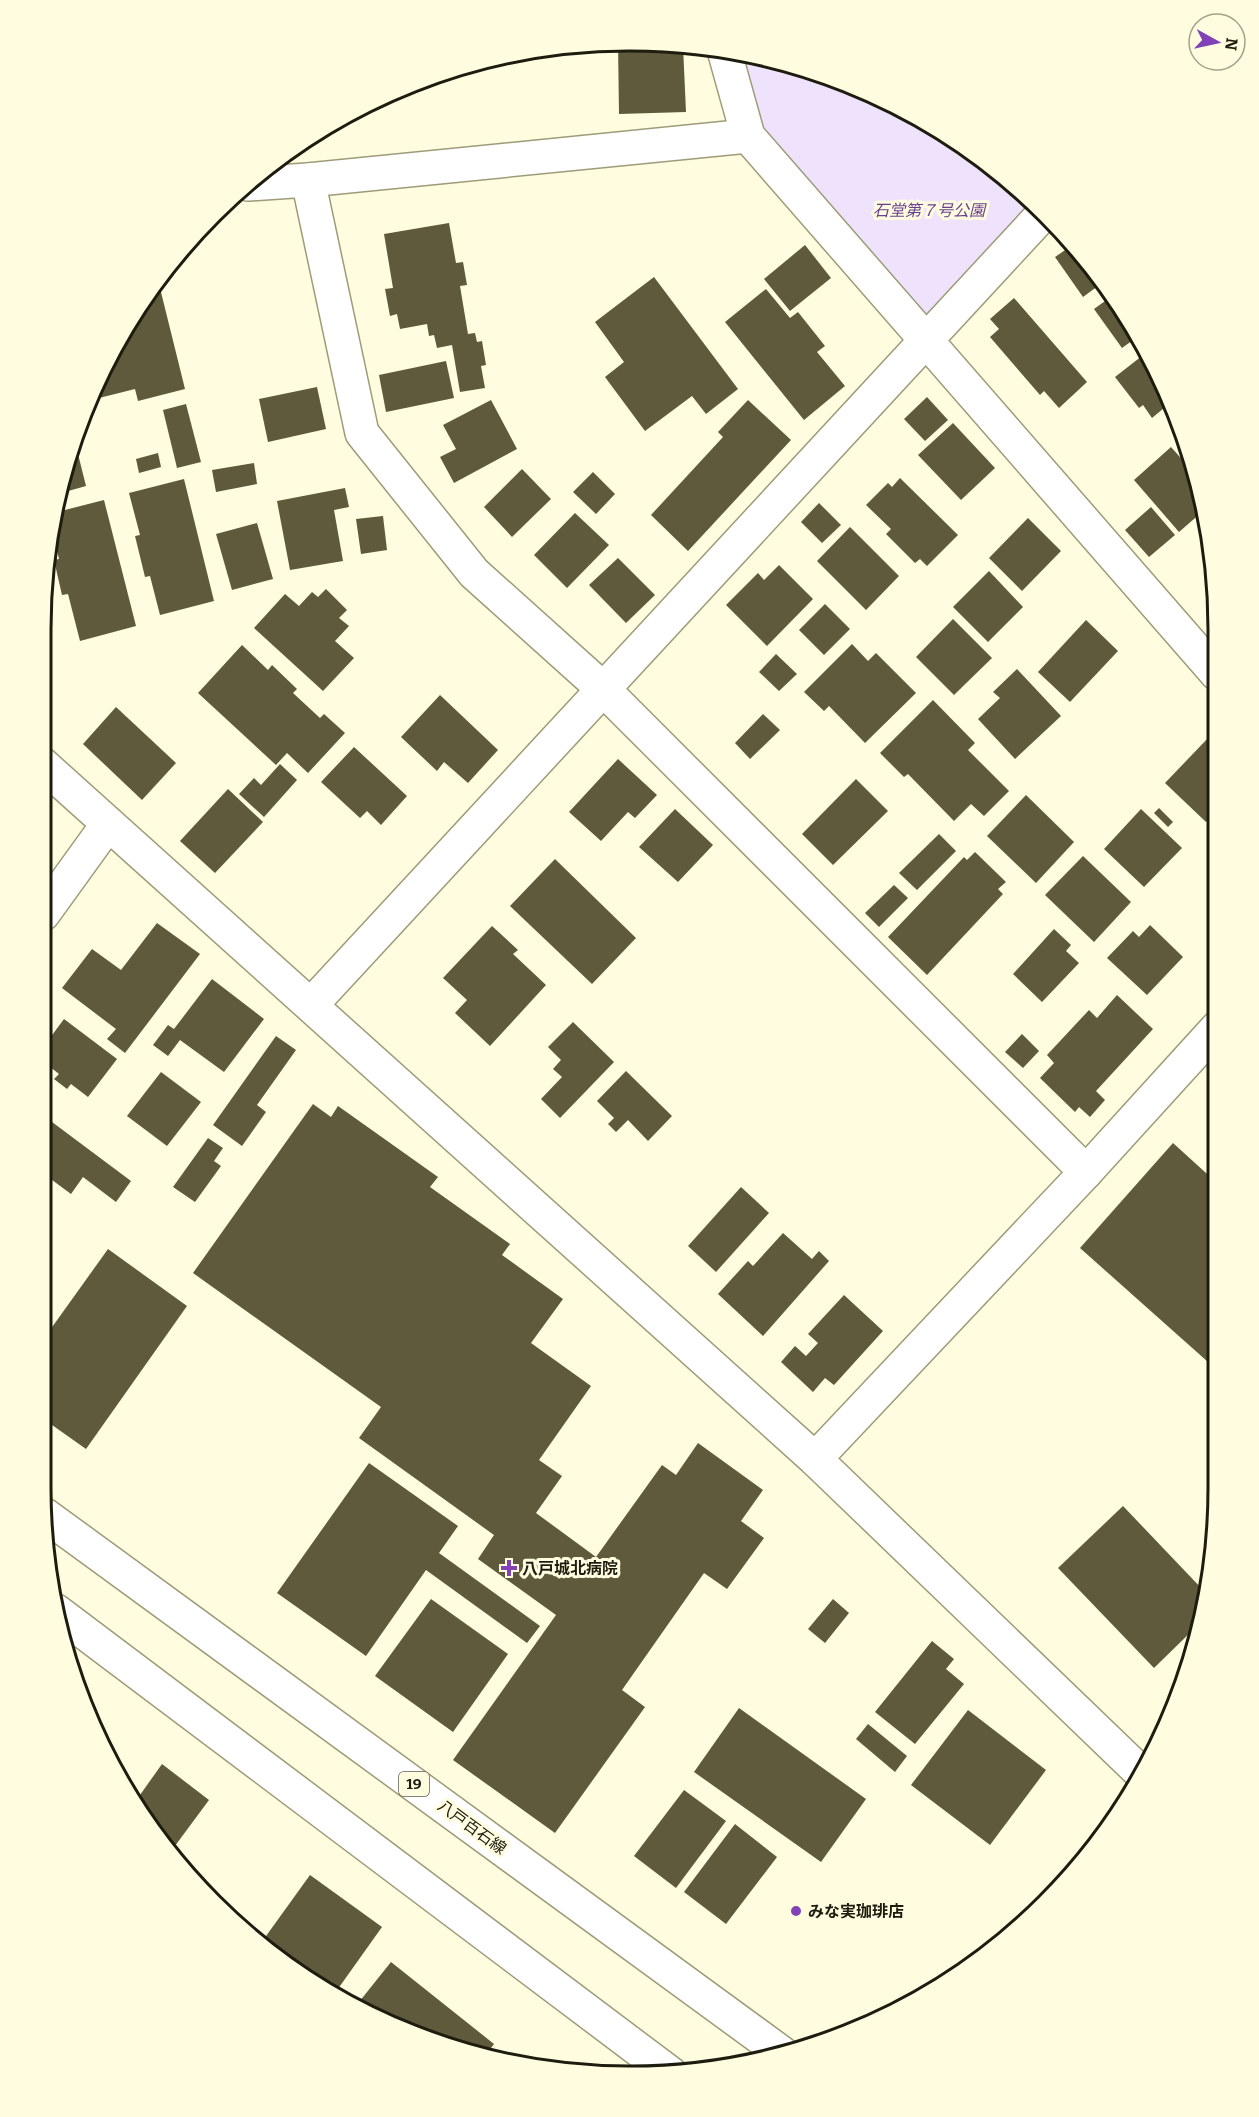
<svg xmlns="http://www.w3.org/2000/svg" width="1259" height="2117" viewBox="0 0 1259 2117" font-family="Bitter,'Noto Sans JP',serif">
<rect width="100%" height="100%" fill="#fffcdf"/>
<!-- green -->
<polygon fill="#eee2fd" points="741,52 855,85 957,140 1031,205 928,319 762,126"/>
<!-- building -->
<g fill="#5e5a3b">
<polygon points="630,41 683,46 686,112 619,114 618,42"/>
<polygon points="449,223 456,263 463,262 467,285 460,286 468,334 475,333 477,342 482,341 486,365 481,366 485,388 460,392 452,345 437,348 434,335 429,336 427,324 400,329 397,314 390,316 385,289 393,288 384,234"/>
<polygon points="1074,244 1102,283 1083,297 1055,257"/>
<polygon points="805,245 831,278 790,311 764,279"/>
<polygon points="654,277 738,389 706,414 692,396 645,431 605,377 624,362 595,322"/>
<polygon points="158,280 185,389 138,401 135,389 91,400 140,302"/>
<polygon points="766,289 790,318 798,312 825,346 817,352 845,386 804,420 725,322"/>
<polygon points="1112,296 1140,335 1122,348 1094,309"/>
<polygon points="1014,298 1087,382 1059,408 1044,391 1040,395 990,337 999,329 990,319"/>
<polygon points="1147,352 1170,403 1152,418 1143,405 1139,408 1115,377"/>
<polygon points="446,361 454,398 386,412 379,375"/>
<polygon points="317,387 326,429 268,442 259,399"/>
<polygon points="927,397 948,420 925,441 904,419"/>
<polygon points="491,400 517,449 454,483 440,457 456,449 443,425"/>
<polygon points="748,400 791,440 688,551 651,515 723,437 718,432"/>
<polygon points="186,404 201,462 177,468 163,410"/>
<polygon points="953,423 995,468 961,500 918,455"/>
<polygon points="1171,447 1194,473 1202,512 1179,532 1134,480"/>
<polygon points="158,453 161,467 139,473 136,459"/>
<polygon points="78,454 86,486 61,493 69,456"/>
<polygon points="254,463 257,484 216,492 212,470"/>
<polygon points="522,469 551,499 512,537 484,507"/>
<polygon points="593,472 615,494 596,514 573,492"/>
<polygon points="900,478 958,535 927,566 920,559 915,563 886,534 891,529 866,505 888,483 892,487"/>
<polygon points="184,479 214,601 160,615 150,576 145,577 135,536 140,535 129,493"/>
<polygon points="345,488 349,507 334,510 343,561 290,570 277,501"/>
<polygon points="104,500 136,626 80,641 68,594 62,595 54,560 59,559 53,533 57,512"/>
<polygon points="819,503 841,525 822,543 801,522"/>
<polygon points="1151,507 1175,535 1149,557 1125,530"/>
<polygon points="575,513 609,545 567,588 534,555"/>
<polygon points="383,516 387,550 361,554 356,519"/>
<polygon points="1028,518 1061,551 1022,591 989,558"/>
<polygon points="257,523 273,579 232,590 216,534"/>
<polygon points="850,527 899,576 866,610 817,561"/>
<polygon points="618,558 655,595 626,623 589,585"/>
<polygon points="779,565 813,599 767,646 726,605 758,573 764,580"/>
<polygon points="989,571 1023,607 988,642 953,607"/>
<polygon points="326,589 347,610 339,618 349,626 335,641 354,658 323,691 254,628 285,594 299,606 312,592 318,597"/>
<polygon points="825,604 850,629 824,655 799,630"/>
<polygon points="953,619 992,658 954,695 916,657"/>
<polygon points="1086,620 1118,651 1070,702 1038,672"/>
<polygon points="852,644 868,661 876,653 916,693 865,743 829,706 824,711 804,692"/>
<polygon points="242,645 268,670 272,665 297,689 293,693 320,718 324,714 345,733 308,773 287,753 276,765 198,693"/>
<polygon points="776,654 797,674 779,691 759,672"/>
<polygon points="1017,669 1061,716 1015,759 978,719 1000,698 993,692"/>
<polygon points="440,695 498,750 468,783 444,762 437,771 401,737"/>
<polygon points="933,700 975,743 968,750 1009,791 984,816 971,804 954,821 908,774 904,777 880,753"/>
<polygon points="116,707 176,763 142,800 83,744"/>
<polygon points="763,714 780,730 750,759 735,743"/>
<polygon points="1210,736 1217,742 1217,811 1206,822 1165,783"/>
<polygon points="354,747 407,796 381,825 367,811 360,818 321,782"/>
<polygon points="618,759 657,795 635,818 628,812 601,841 569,812"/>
<polygon points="280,764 297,780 264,817 239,794 254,778 261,785"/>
<polygon points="856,779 888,811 833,865 802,834"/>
<polygon points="228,789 263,822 215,873 180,841"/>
<polygon points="1026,795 1074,842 1036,883 987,836"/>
<polygon points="1159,808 1173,822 1168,827 1154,813"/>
<polygon points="675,809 713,845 678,882 639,847"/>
<polygon points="1141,809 1182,848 1144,887 1104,849"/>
<polygon points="939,834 956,851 917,890 899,873"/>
<polygon points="975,852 1006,882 998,889 1003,894 927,975 888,937 964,857 967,860"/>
<polygon points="1083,856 1131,902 1094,942 1045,895"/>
<polygon points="555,859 636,938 592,984 510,906"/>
<polygon points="894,885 908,898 879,927 865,913"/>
<polygon points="157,923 200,954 125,1053 107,1039 116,1029 62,988 92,949 121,970"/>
<polygon points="1150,925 1183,957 1147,995 1107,958 1133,931 1139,937"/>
<polygon points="492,926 518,950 513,954 546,985 490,1046 455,1013 467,1000 443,978"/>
<polygon points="1054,929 1071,945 1066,951 1079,963 1042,1002 1013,974"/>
<polygon points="212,979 264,1019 224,1072 180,1040 168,1056 153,1045 168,1025 174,1029"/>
<polygon points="1117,995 1153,1029 1096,1091 1105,1100 1090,1117 1079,1107 1075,1112 1040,1078 1054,1063 1047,1055 1089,1010 1097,1018"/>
<polygon points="64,1019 117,1059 88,1097 71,1084 67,1089 54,1079 59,1074 44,1062 44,1046"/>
<polygon points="573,1022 614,1062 560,1118 541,1099 562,1077 553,1069 561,1060 548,1047"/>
<polygon points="1022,1034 1039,1051 1023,1068 1005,1052"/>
<polygon points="276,1036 296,1050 257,1105 266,1112 242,1146 213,1125"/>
<polygon points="626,1071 672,1116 648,1141 628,1120 616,1132 608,1124 614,1118 597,1101"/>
<polygon points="161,1072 201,1102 167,1146 127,1116"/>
<polygon points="313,1104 331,1117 338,1106 438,1177 430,1187 510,1244 502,1255 563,1299 531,1343 591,1386 539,1460 562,1476 536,1513 596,1557 662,1465 676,1475 698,1443 763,1490 741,1521 764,1538 727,1589 704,1573 622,1690 645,1707 555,1833 453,1760 556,1615 478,1559 494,1535 359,1438 381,1407 193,1273"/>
<polygon points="44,1116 131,1181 116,1202 83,1177 71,1194 44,1174"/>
<polygon points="208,1138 223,1148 214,1161 221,1166 195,1202 173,1187"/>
<polygon points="1173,1143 1217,1183 1217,1370 1080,1248"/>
<polygon points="741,1187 769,1213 716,1272 688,1246"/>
<polygon points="783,1233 812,1259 819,1251 829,1261 763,1336 718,1294 748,1261 753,1266"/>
<polygon points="108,1249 187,1306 86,1449 45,1420 45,1337"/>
<polygon points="844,1295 883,1331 834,1385 825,1378 813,1392 781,1362 795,1346 806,1356 818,1343 808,1334"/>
<polygon points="369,1463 458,1526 439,1553 540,1626 527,1643 426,1570 366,1656 277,1593"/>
<polygon points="1123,1506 1204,1591 1197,1626 1154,1668 1058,1568"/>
<polygon points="431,1599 508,1654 453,1732 375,1676"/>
<polygon points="833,1599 849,1613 825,1643 808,1629"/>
<polygon points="932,1641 954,1659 946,1669 964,1684 915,1744 875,1712"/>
<polygon points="739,1708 866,1799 821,1862 694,1772"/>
<polygon points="968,1710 1046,1770 990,1845 911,1785"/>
<polygon points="868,1724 907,1756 895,1772 856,1739"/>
<polygon points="162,1764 209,1800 169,1854 135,1802"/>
<polygon points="684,1790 726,1821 676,1888 634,1856"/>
<polygon points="735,1824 777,1857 726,1924 684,1892"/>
<polygon points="310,1875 382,1927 335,1993 302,1977 261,1943"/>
<polygon points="391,1962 494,2044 485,2056 440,2045 369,2010 359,2002"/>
</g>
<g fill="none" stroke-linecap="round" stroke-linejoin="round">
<!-- minor casing -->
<g stroke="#9e9b79" stroke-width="36">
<g id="minor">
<polyline points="724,50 748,136 1217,674"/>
<polyline points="308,180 362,433 474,573 602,688 1086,1172"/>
<polyline points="248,184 308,180 748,136"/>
<polyline points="42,764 815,1459 1140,1772"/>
<polyline points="43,914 108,824"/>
<polyline points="311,1005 1042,215"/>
<polyline points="815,1459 1086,1172 1217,1028"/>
</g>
</g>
<!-- major casing -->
<g stroke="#9e9b79" stroke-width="36">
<g id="major">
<polyline points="45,1515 783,2054"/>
<polyline points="56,1611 671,2074"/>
</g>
</g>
<!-- minor -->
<use href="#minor" stroke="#fff" stroke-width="33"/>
<!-- major -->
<use href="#major" stroke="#fff" stroke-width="33"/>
</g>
<!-- markers -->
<g fill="#8142b7" stroke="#fffcdf" stroke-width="2">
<path d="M506 1559h6v6h6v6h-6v6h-6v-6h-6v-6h6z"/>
<circle cx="796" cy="1911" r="6"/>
</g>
<g text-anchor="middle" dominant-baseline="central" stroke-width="6" stroke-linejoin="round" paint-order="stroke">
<!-- shield labels -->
<rect fill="#fffcdf" stroke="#615f4d" stroke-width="1.5" x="399" y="1772" width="30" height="24" rx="4.5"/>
<g font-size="15" font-weight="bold" fill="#1d1c0f">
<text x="414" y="1784">19</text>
</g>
<!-- park labels -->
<g font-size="16" font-style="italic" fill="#6a3f91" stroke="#fffcdf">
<text x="929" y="210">石堂第７号公園</text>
</g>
<!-- poi labels -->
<g font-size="16" font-weight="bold" fill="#1d1c0f" stroke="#fffcdf" text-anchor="start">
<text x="522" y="1568">八戸城北病院</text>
<text x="808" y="1911">みな実珈琲店</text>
</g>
<!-- street labels -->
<g font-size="16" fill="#1d1c0f" stroke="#fffcdf">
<text transform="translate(472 1827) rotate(36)">八戸百石線</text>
</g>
</g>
<!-- crop -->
<path d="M0 0H1259V2117H0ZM629 51H630A578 578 0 0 1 1208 629V1488A578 578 0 0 1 630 2066H629A578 578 0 0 1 51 1488V629A578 578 0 0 1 629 51Z" fill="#fffcdf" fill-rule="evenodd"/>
<path fill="none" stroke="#1d1c0f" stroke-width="3" d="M629 51H630A578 578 0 0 1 1208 629V1488A578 578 0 0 1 630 2066H629A578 578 0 0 1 51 1488V629A578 578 0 0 1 629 51Z"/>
<!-- north arrow -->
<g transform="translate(1217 42) rotate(98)"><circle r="28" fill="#fffcdf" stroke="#a5a28c" stroke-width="1.5"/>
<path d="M0-4.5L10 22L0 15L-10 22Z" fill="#8142b7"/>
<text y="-9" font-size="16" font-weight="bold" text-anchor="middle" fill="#1d1c0f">N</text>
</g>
</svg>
